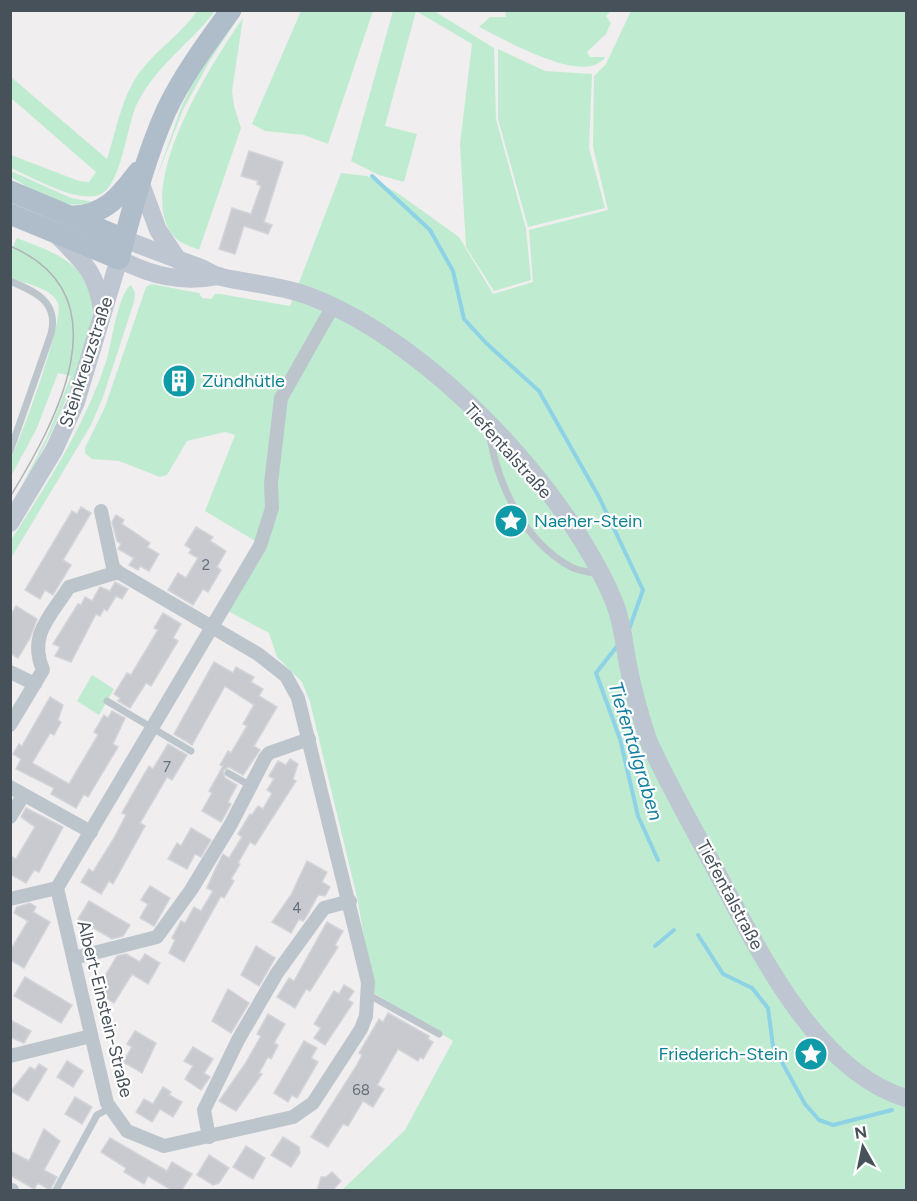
<svg xmlns="http://www.w3.org/2000/svg" width="917" height="1201" viewBox="0 0 917 1201" font-family="Figtree,sans-serif">
<rect width="100%" height="100%" fill="#f0eeee"/>
<!-- green -->
<g fill="#bfecd1">
<path d="M197,11H215C190,44 154,67 136,106C127,126 121,185 101,194C79,205 32,177 11,168V155L79,181L89,182L96,172L11,98V77L107,159C117,129 122,93 143,68C160,47 182,33 197,11Z"/>
<polygon points="301,11 373,11 328,144 304,135 265,131 252,124"/>
<polygon points="393,11 434,11 494,48 496,119 526,229 531,280 494,291 466,247 460,144 472,44 416,11 385,126 417,134 404,182 379,175 351,161"/>
<path d="M505,11H611L606,16L611,23L606,34L587,52L590,57H605C585,87 504,39 479,27L490,17H506Z"/>
<polygon points="631,11 906,11 906,1190 342,1190 405,1130 453,1041 374,993 357,897 310,702 302,682 277,657 269,633 228,611 267,548 205,511 235,435 225,432 187,441 167,475 160,477 119,461 92,459 85,453 85,448 105,407 146,287 151,284 199,293 202,298 211,299 215,294 220,294 290,306 341,173 367,176 399,194 459,237 493,294 533,282 529,230 608,210 593,147 594,76 606,64"/>
<polygon points="236,14 240,15 209,62 183,110 155,182 181,108 192,84"/>
<path d="M243,18L232,91L234,106L241,128L199,250C190,246 178,243 172,234C135,182 213,61 243,18Z"/>
<polygon points="498,49 545,71 592,74 589,148 605,208 528,227 498,119"/>
<path d="M11,171L71,198L93,202C61,211 38,193 11,177Z"/>
<path d="M17,238C39,247 70,256 83,278C87,284 92,296 93,303C94,319 88,334 84,348C67,406 41,456 11,507L47,437L71,376L58,373L36,430L11,476V458C21,439 65,318 58,303C51,287 25,284 11,278V251Z"/>
<path d="M131,285L135,293L134,302L103,397L91,425L11,558V540C48,483 84,427 106,362C112,344 117,295 131,285Z"/>
<polygon points="92,675 114,689 99,715 77,701"/>
</g>
<g fill="none" stroke-linecap="round" stroke-linejoin="round">
<!-- stream -->
<g stroke="#8ed2e6" stroke-width="4">
<polyline points="372,176 430,230 453,271 464,319 486,343 539,391 599,497 643,590 628,632"/>
<polyline points="618,645 596,673 620,739 638,816 658,860"/>
<polyline points="698,935 723,974 752,988 768,1008 773,1046 805,1104 819,1120 833,1125 892,1110"/>
<polyline points="655,946 674,930"/>
</g>
</g>
<!-- building -->
<g fill="#c8cad0" stroke="#d2d4d9" stroke-width="1.5">
<polygon points="249,151 283,162 264,222 272,225 268,234 244,226 235,254 219,249 232,208 251,214 261,186 257,184 258,181 241,176"/>
<polygon points="81,507 91,513 63,560 71,565 53,595 45,590 40,599 25,590 72,511 77,514"/>
<polygon points="116,515 124,520 122,524 150,543 147,547 159,554 149,571 140,566 138,570 129,565 134,558 118,549 121,544 117,541 112,522"/>
<polygon points="196,527 213,537 210,541 226,551 217,567 221,570 208,592 203,589 193,605 168,590 178,573 186,578 198,558 189,553 191,549 185,545"/>
<polygon points="115,582 128,589 122,599 116,596 107,611 104,609 100,616 96,614 71,662 55,656 60,647 53,644 78,604 81,605 85,597 92,601 100,587 110,591"/>
<polygon points="16,606 37,619 30,638 18,658 10,653 10,616"/>
<polygon points="163,613 181,624 173,638 178,641 151,686 146,683 130,708 118,701 120,698 114,694 127,673 131,675 158,630 154,628"/>
<polygon points="214,662 233,673 236,667 254,677 251,682 263,689 259,696 277,707 254,746 260,750 243,775 229,767 223,771 225,778 237,785 228,802 231,804 221,822 202,811 212,793 209,791 223,766 220,765 228,751 231,753 247,726 243,724 254,705 225,686 192,745 174,734"/>
<polygon points="50,697 63,705 58,720 61,722 54,735 50,733 32,763 69,784 98,735 94,732 104,715 108,718 112,711 125,718 113,744 118,747 88,797 84,794 76,808 51,794 54,788 16,769 21,759 13,754 19,744 22,746"/>
<polygon points="168,744 187,755 172,780 167,777 140,823 145,826 113,884 109,881 101,894 81,882 89,869 93,872 114,838 126,815 122,813 135,790 149,766 153,769"/>
<polygon points="290,759 298,764 293,779 296,781 255,845 250,842 238,863 240,864 231,879 234,881 224,898 221,896 184,962 169,953 175,940 172,938 181,921 185,923 194,907 201,911 213,891 207,888 215,870 223,854 229,858 242,837 238,834 250,814 252,815 258,806 263,809 272,793 267,790 274,779 269,776 278,761 286,765"/>
<polygon points="26,808 63,827 39,872 34,870 26,883 10,874 10,856 16,859 35,827 21,817"/>
<polygon points="191,828 211,840 201,857 195,854 187,869 168,859 177,843 181,846"/>
<polygon points="307,861 327,872 322,882 330,887 325,896 318,895 306,917 303,921 299,919 291,933 272,922 291,895"/>
<polygon points="150,886 170,898 154,926 140,918 148,904 141,900"/>
<polygon points="89,901 130,925 123,936 112,939 78,919"/>
<polygon points="30,903 36,907 33,912 50,922 24,968 10,960 10,951 28,921 14,913 17,907"/>
<polygon points="327,922 343,931 335,945 338,947 310,991 306,989 295,1008 277,997 289,978 294,981"/>
<polygon points="256,946 275,958 259,986 241,975"/>
<polygon points="126,954 140,962 145,954 160,963 148,984 132,974 114,1003 98,993 101,988 99,986 117,956"/>
<polygon points="25,977 72,1005 61,1023 14,996"/>
<polygon points="344,985 354,991 348,1000 353,1003 325,1045 314,1038 321,1028 314,1024 334,991 339,994"/>
<polygon points="228,989 249,1003 231,1033 212,1021"/>
<polygon points="388,1013 429,1036 428,1039 433,1042 423,1059 420,1057 418,1061 398,1049 377,1085 384,1089 373,1107 363,1101 348,1126 343,1124 328,1147 311,1137 357,1065 362,1055 359,1053 379,1019 383,1022"/>
<polygon points="268,1014 285,1024 274,1043 278,1045 271,1059 268,1057 259,1073 262,1074 236,1111 219,1101 245,1064 261,1036 257,1034"/>
<polygon points="10,1020 31,1031 24,1043 10,1037"/>
<polygon points="135,1031 156,1043 142,1073 123,1062 132,1047 127,1044"/>
<polygon points="304,1041 317,1048 311,1058 318,1062 297,1098 292,1095 288,1102 274,1093"/>
<polygon points="193,1047 213,1059 204,1073 210,1077 201,1090 185,1079 193,1066 184,1061"/>
<polygon points="67,1061 83,1071 73,1087 57,1077"/>
<polygon points="39,1064 47,1069 28,1101 11,1091 30,1067 35,1070"/>
<polygon points="163,1087 171,1092 169,1095 182,1102 173,1117 160,1109 152,1122 136,1112 144,1099 153,1104"/>
<polygon points="75,1097 92,1107 82,1124 65,1114"/>
<polygon points="44,1129 60,1141 44,1170 57,1177 50,1190 38,1183 34,1189 10,1175 10,1151 29,1161"/>
<polygon points="283,1137 299,1147 300,1153 291,1167 271,1155"/>
<polygon points="110,1138 167,1171 172,1162 192,1174 181,1191 173,1191 148,1176 144,1184 124,1172 126,1168 101,1152"/>
<polygon points="246,1146 265,1158 253,1179 233,1167"/>
<polygon points="209,1155 229,1168 219,1183 213,1185 197,1175"/>
<polygon points="332,1172 341,1181 332,1191 317,1191 321,1177 326,1177"/>
</g>
<g fill="none" stroke-linecap="round" stroke-linejoin="round">
<!-- lane -->
<g stroke="#bdc5cc" stroke-width="7">
<path d="M10,281C36,292 59,302 51,334L10,451"/>
<path d="M489,430C496,482 523,541 571,567C578,571 589,572 598,574"/>
<polyline points="107,701 191,751"/>
<polyline points="228,773 251,786"/>
<polyline points="369,995 439,1034"/>
<polyline points="56,1190 97,1115 110,1108"/>
</g>
<!-- street -->
<g stroke="#bdc5cc" stroke-width="14">
<polyline points="101,511 113,567 118,572 258,654 286,676 298,698 368,982 366,1016 361,1029 313,1103 293,1117 164,1146 127,1131 107,1103 57,888 260,546 272,508 271,483 281,398 333,306"/>
<polyline points="10,672 35,684"/>
<path d="M10,725L43,670C28,635 50,617 69,587L118,572"/>
<polyline points="10,787 91,832"/>
<polyline points="10,817 23,796"/>
<polyline points="10,899 57,888"/>
<polyline points="74,958 157,937 191,890 231,824 265,758 269,753 309,739"/>
<polyline points="10,1056 91,1036"/>
<polyline points="209,1137 204,1110 238,1040 277,973 324,908 350,901"/>
<polyline points="10,1190 12,1190"/>
</g>
<!-- secondary -->
<g stroke="#bdc6d1" stroke-width="18">
<polyline points="141,184 158,230 178,260"/>
<path d="M57,235C83,262 97,272 102,311"/>
<path d="M124,239C149,249 175,258 201,268C208,271 214,275 221,277C252,284 285,286 314,298C430,344 564,485 613,599C622,620 624,643 628,665C633,690 640,715 648,740C667,782 691,824 713,865C755,943 814,1071 906,1098"/>
<path d="M10,523L54,450L76,402L119,259C152,276 182,283 219,276"/>
</g>
<!-- primary -->
<g stroke="#afbdcb" stroke-width="21">
<polyline points="10,191 124,239"/>
<path d="M10,214L119,259C132,210 145,158 166,111C183,75 207,43 231,10"/>
<path d="M73,216C105,215 120,196 138,172"/>
</g>
<!-- tram -->
<path stroke="#b0b3b8" stroke-width="1.5" d="M10,246C126,295 56,422 10,497"/>
</g>
<!-- icons -->
<defs>
<g id="building-disc" transform="scale(1.725)"><circle r="9.5" fill="#0f9aa8" stroke="#fff"/><path d="M-4-6H4V6H1V3H-1V6H-4ZM-2.5-4.3h1.7v1.8h-1.7ZM.8-4.3h1.7v1.8H.8ZM-2.5-1h1.7V.8h-1.7ZM.8-1h1.7V.8H.8Z" fill="#fff"/></g>
<g id="sight-disc" transform="scale(1.725)"><circle r="9.5" fill="#0f9aa8" stroke="#fff"/><path d="M0-6L1.8-2.2L6-1.7L2.9 1.2L3.7 5.4L0 3.3L-3.7 5.4L-2.9 1.2L-6-1.7L-1.8-2.2Z" fill="#fff"/></g>
</defs>
<g fill-rule="evenodd">
<use href="#building-disc" x="179" y="381"/>
<use href="#sight-disc" x="511" y="521"/>
<use href="#sight-disc" x="811" y="1054"/>
</g>
<g text-anchor="middle" dominant-baseline="central" stroke-width="4.5" stroke-linejoin="round" paint-order="stroke">
<!-- number labels -->
<g font-size="15" fill="#676f78">
<text x="206" y="565">2</text>
<text x="167" y="767">7</text>
<text x="297" y="908">4</text>
<text x="361" y="1090">68</text>
</g>
<!-- street labels -->
<g font-size="18" fill="#47515a" stroke="#fff">
<text transform="translate(86 362) rotate(-72)">Steinkreuzstraße</text>
<text transform="translate(508 451) rotate(48)">Tiefentalstraße</text>
<text transform="translate(730 895) rotate(62)">Tiefentalstraße</text>
<text transform="translate(105 1009) rotate(76)">Albert-Einstein-Straße</text>
</g>
<!-- culture labels -->
<g font-size="18" fill="#0d838f" stroke="#fff" text-anchor="start">
<text x="202" y="381">Zündhütle</text>
<text x="534" y="521">Naeher-Stein</text>
<text x="788" y="1054" text-anchor="end">Friederich-Stein</text>
</g>
<!-- water labels -->
<g font-size="20" font-style="italic" fill="#15809f" stroke="#fff">
<text transform="translate(636 751) rotate(73)">Tiefentalgraben</text>
</g>
</g>
<!-- border -->
<rect width="917" height="1201" fill="none" stroke="#47515a" stroke-width="24"/>
<!-- north arrow -->
<g transform="translate(863 1147) rotate(351)" stroke="#ffffff" stroke-width="4.5" paint-order="stroke">
<path d="M0-4.5L10 22L0 15L-10 22Z" fill="#47515a"/>
<text y="-9" font-size="16" font-weight="bold" text-anchor="middle" fill="#47515a">N</text>
</g>
</svg>
